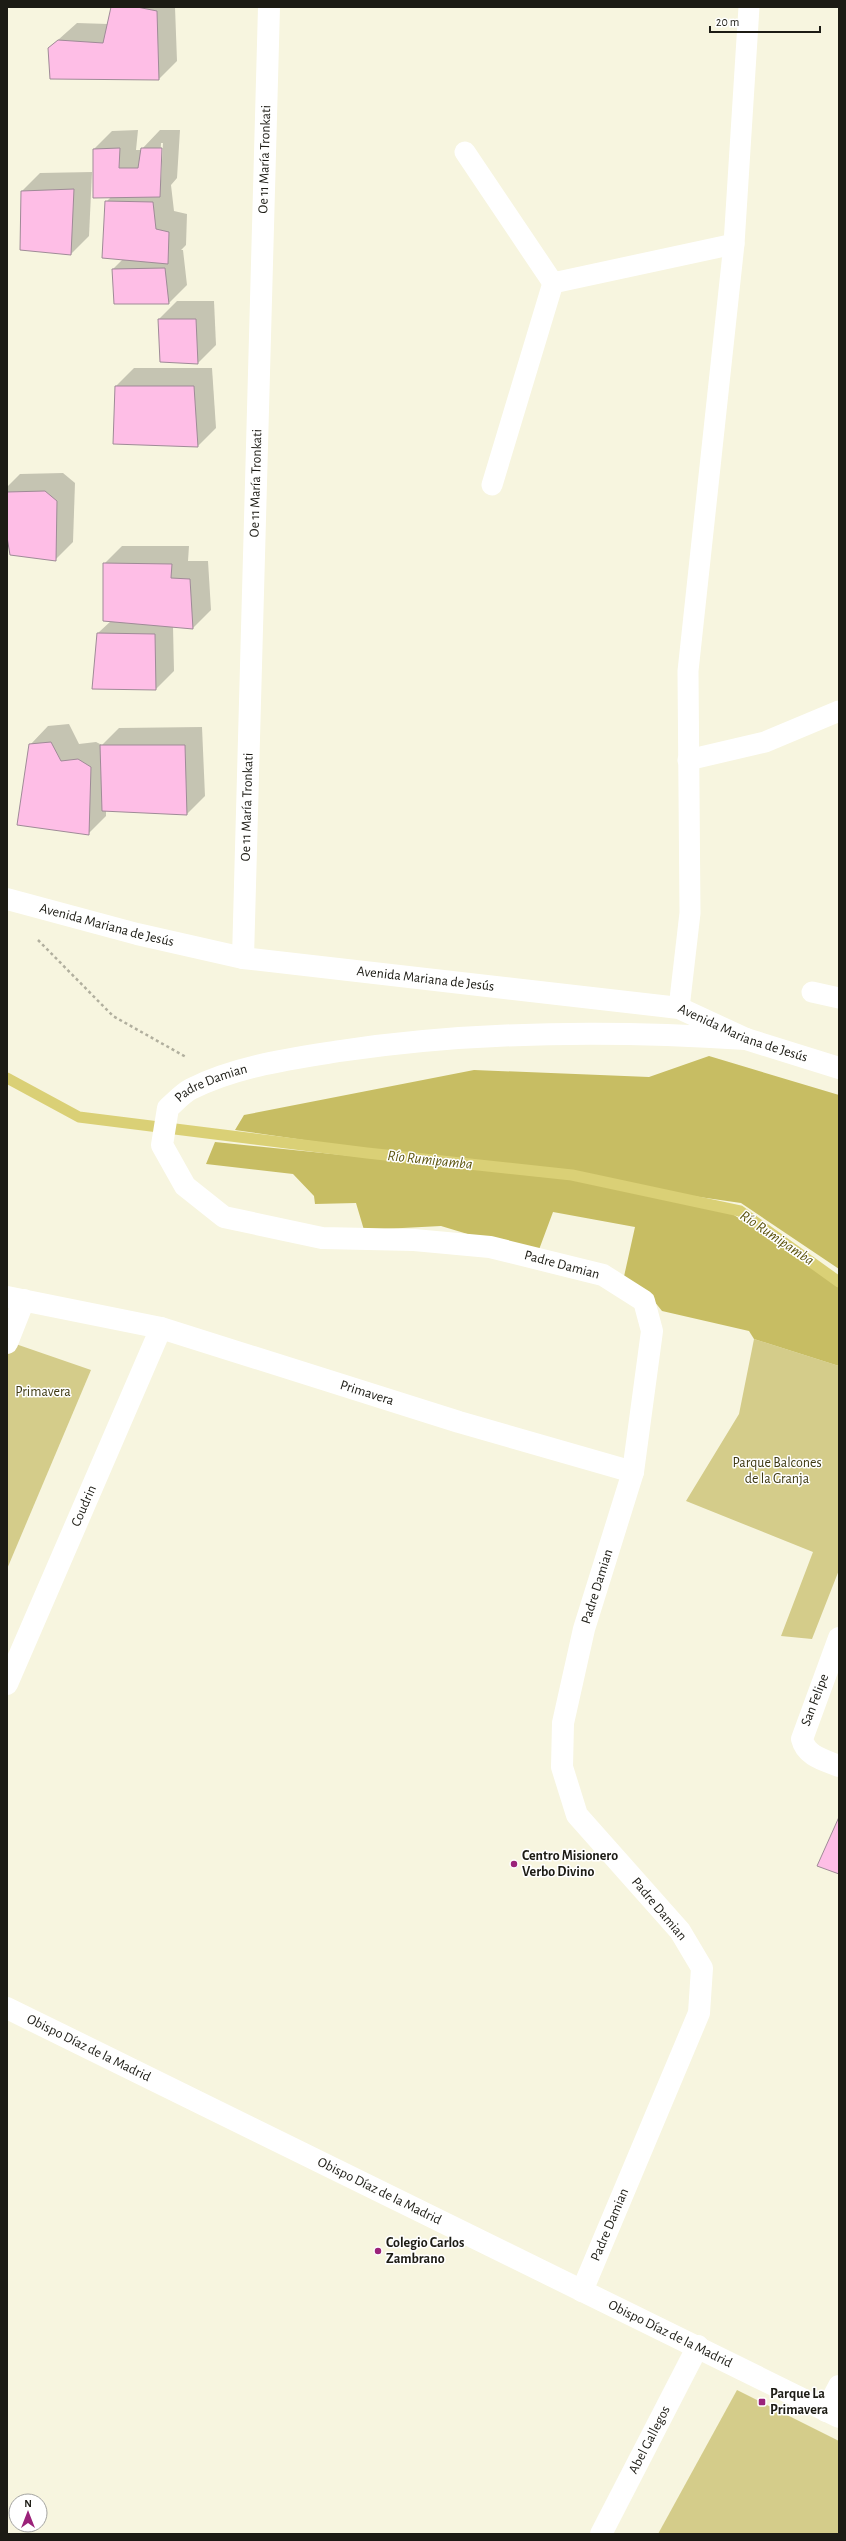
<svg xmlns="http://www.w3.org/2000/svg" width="846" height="2541" viewBox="0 0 846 2541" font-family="'Alegreya Sans',sans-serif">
<rect width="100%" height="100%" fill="#f7f5df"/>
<!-- green -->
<g fill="#d4cc8a">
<polygon points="754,1339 839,1366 839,1570 812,1639 781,1636 813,1552 686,1501 739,1414"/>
<polygon points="7,1341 91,1370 7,1569"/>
<polygon points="737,2390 839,2441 839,2534 658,2534"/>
</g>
<!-- forest -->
<polygon fill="#c7bd63" points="709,1056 839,1095 839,1269 741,1203 581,1180 731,1213 839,1284 839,1366 754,1339 749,1331 662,1311 654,1301 623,1281 635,1227 553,1212 537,1255 441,1226 364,1230 356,1203 315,1204 314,1196 293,1174 206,1164 215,1142 559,1177 235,1130 244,1115 474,1070 649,1077"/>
<!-- shadow -->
<g fill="#0003" fill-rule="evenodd">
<polygon points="112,7 175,7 177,61 159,79 49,48 77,23 108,24"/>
<path d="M138,130L136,150H141L160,130H180L177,178L171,185L174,211L187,214L186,245L181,250H183L187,285L169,303H115L113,269L123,259L106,202L111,197L94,149L112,131ZM161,143H163L161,180H159Z"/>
<polygon points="92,172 89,236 71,254 22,191 40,173"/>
<polygon points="177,301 214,301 216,345 198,363 159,319"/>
<polygon points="134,368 212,368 216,428 198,446 116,386"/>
<polygon points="63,473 75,483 73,542 55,560 7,536 7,487 20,474"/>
<polygon points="122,546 189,546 188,561 208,561 211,610 193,628 173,626 174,671 156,689 98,633 111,621 104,564"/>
<polygon points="69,724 79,744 96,742 102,745 119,728 202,727 205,796 187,814 106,810 106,816 88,834 30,745 48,726"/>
</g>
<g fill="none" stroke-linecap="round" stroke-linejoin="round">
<!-- stream -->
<polyline stroke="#dad076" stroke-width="11" points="7,1078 79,1117 367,1153 572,1175 740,1211 839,1282"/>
</g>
<!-- building -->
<g fill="#febee6" stroke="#9f8b97">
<polygon points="111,7 137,7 157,11 159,80 50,79 48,48 58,40 103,43"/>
<polygon points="120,148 119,168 138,168 141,148 162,148 160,197 93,198 93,149"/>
<polygon points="74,189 71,255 20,250 21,191"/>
<polygon points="105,201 153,202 156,229 169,232 168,264 102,258"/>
<polygon points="165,268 169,304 114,304 112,269"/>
<polygon points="158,319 196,319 198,364 160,362"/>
<polygon points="115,386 194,386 198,447 113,444"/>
<polygon points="45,491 57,501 56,561 10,555 7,537 7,492"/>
<polygon points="103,563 172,564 171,578 190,579 193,629 103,621"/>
<polygon points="97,633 155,634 156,690 92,689"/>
<polygon points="51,742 61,761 78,759 91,767 89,835 17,825 29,744"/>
<polygon points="100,745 185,745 187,815 102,811"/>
<polygon points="839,1817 839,1874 817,1866"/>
</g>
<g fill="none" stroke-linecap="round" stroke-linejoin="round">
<!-- path -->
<polyline stroke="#b1af9e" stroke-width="2.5" stroke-dasharray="3 3" stroke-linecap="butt" points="38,940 113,1016 186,1057"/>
<!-- service -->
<g stroke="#fff" stroke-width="21">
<polyline points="465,152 553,283 734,244"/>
<polyline points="492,485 553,283"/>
<polyline points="688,760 765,742 839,711"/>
<polyline points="812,992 839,998"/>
<polyline points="679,1008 690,913 688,671 734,244 749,7"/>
</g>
<!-- minor -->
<g stroke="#fff" stroke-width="22">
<path id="s1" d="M7,899L137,934L243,958L679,1008L746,1039L839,1068"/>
<path id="s2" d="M243,958L269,7"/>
<path id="s3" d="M7,1297L161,1328L459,1422L633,1472"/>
<polyline points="7,1343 24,1300"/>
<path d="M839,1638L802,1739C806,1756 824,1760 839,1766"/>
<path id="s4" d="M7,1684L161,1328"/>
<path id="s5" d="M7,2008L839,2417"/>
<path id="s6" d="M582,2291L699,2013L702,1968L680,1931L577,1815L562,1767L563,1723L584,1629L633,1472L652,1331L644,1301L603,1275L490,1247L414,1240L322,1238L224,1217L185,1186L162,1145L168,1108C175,1102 183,1093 191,1089C237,1066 290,1059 340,1051C474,1031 610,1030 746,1039"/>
<polyline points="826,2411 839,2386"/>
<path id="s7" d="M601,2534L698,2346"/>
</g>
</g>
<!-- markers -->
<g fill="#9b227a" stroke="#fff" stroke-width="1.5">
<circle cx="514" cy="1864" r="4"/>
<circle cx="378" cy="2251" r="4"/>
<rect x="758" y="2398" width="8" height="8" rx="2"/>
</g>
<g text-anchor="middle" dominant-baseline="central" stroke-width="3" stroke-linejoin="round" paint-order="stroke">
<!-- street labels -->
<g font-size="14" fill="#1c1b14" stroke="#fff">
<text stroke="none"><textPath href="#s2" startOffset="799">Oe 11 María Tronkati</textPath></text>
<text stroke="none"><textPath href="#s2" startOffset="475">Oe 11 María Tronkati</textPath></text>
<text stroke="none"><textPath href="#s2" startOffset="151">Oe 11 María Tronkati</textPath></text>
<text stroke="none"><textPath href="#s1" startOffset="103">Avenida Mariana de Jesús</textPath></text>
<text stroke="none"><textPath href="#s1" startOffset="427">Avenida Mariana de Jesús</textPath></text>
<text stroke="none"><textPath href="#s1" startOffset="751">Avenida Mariana de Jesús</textPath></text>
<text stroke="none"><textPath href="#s6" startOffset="1692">Padre Damian</textPath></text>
<text transform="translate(562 1265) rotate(15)">Padre Damian</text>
<text stroke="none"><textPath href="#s3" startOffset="373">Primavera</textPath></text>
<text stroke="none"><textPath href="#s4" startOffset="194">Coudrin</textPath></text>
<text stroke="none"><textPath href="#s6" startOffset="780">Padre Damian</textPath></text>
<text transform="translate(815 1700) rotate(-69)">San Felipe</text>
<text transform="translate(659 1909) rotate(50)">Padre Damian</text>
<text stroke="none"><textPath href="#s5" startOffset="91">Obispo Díaz de la Madrid</textPath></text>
<text stroke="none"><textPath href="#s5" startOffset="415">Obispo Díaz de la Madrid</textPath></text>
<text stroke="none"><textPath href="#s6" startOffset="72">Padre Damian</textPath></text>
<text stroke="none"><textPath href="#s5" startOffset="739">Obispo Díaz de la Madrid</textPath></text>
<text stroke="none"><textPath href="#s7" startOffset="106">Abel Gallegos</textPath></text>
</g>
<!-- park labels -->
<g font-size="14" fill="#3e3912" stroke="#fff">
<text x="43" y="1392">Primavera</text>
<text x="777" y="1463">Parque Balcones<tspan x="777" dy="16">de la Granja</tspan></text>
</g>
<!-- poi labels -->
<g font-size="14" font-weight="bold" fill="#1c1b14" stroke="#fff" text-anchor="start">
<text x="522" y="1856">Centro Misionero<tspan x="522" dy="16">Verbo Divino</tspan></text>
<text x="386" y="2243">Colegio Carlos<tspan x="386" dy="16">Zambrano</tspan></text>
<text x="770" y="2394">Parque La<tspan x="770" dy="16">Primavera</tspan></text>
</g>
<!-- water labels -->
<g font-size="15" font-style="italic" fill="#5b530d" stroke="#fff">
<text transform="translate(430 1160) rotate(6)">Río Rumipamba</text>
<text transform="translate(777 1238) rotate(34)">Río Rumipamba</text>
</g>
</g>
<!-- border -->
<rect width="846" height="2541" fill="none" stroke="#1c1b14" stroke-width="16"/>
<!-- north arrow -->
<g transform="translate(28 2513)"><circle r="19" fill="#ffffff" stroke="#a4a4a1"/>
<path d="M0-3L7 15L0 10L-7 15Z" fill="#9b227a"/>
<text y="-6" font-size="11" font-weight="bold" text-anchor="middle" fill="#1c1b14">N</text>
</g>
<!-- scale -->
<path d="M710 26v6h110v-6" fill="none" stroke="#1c1b14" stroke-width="2"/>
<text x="716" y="26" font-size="12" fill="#1c1b14" stroke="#ffffff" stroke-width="3" paint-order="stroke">20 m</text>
</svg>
